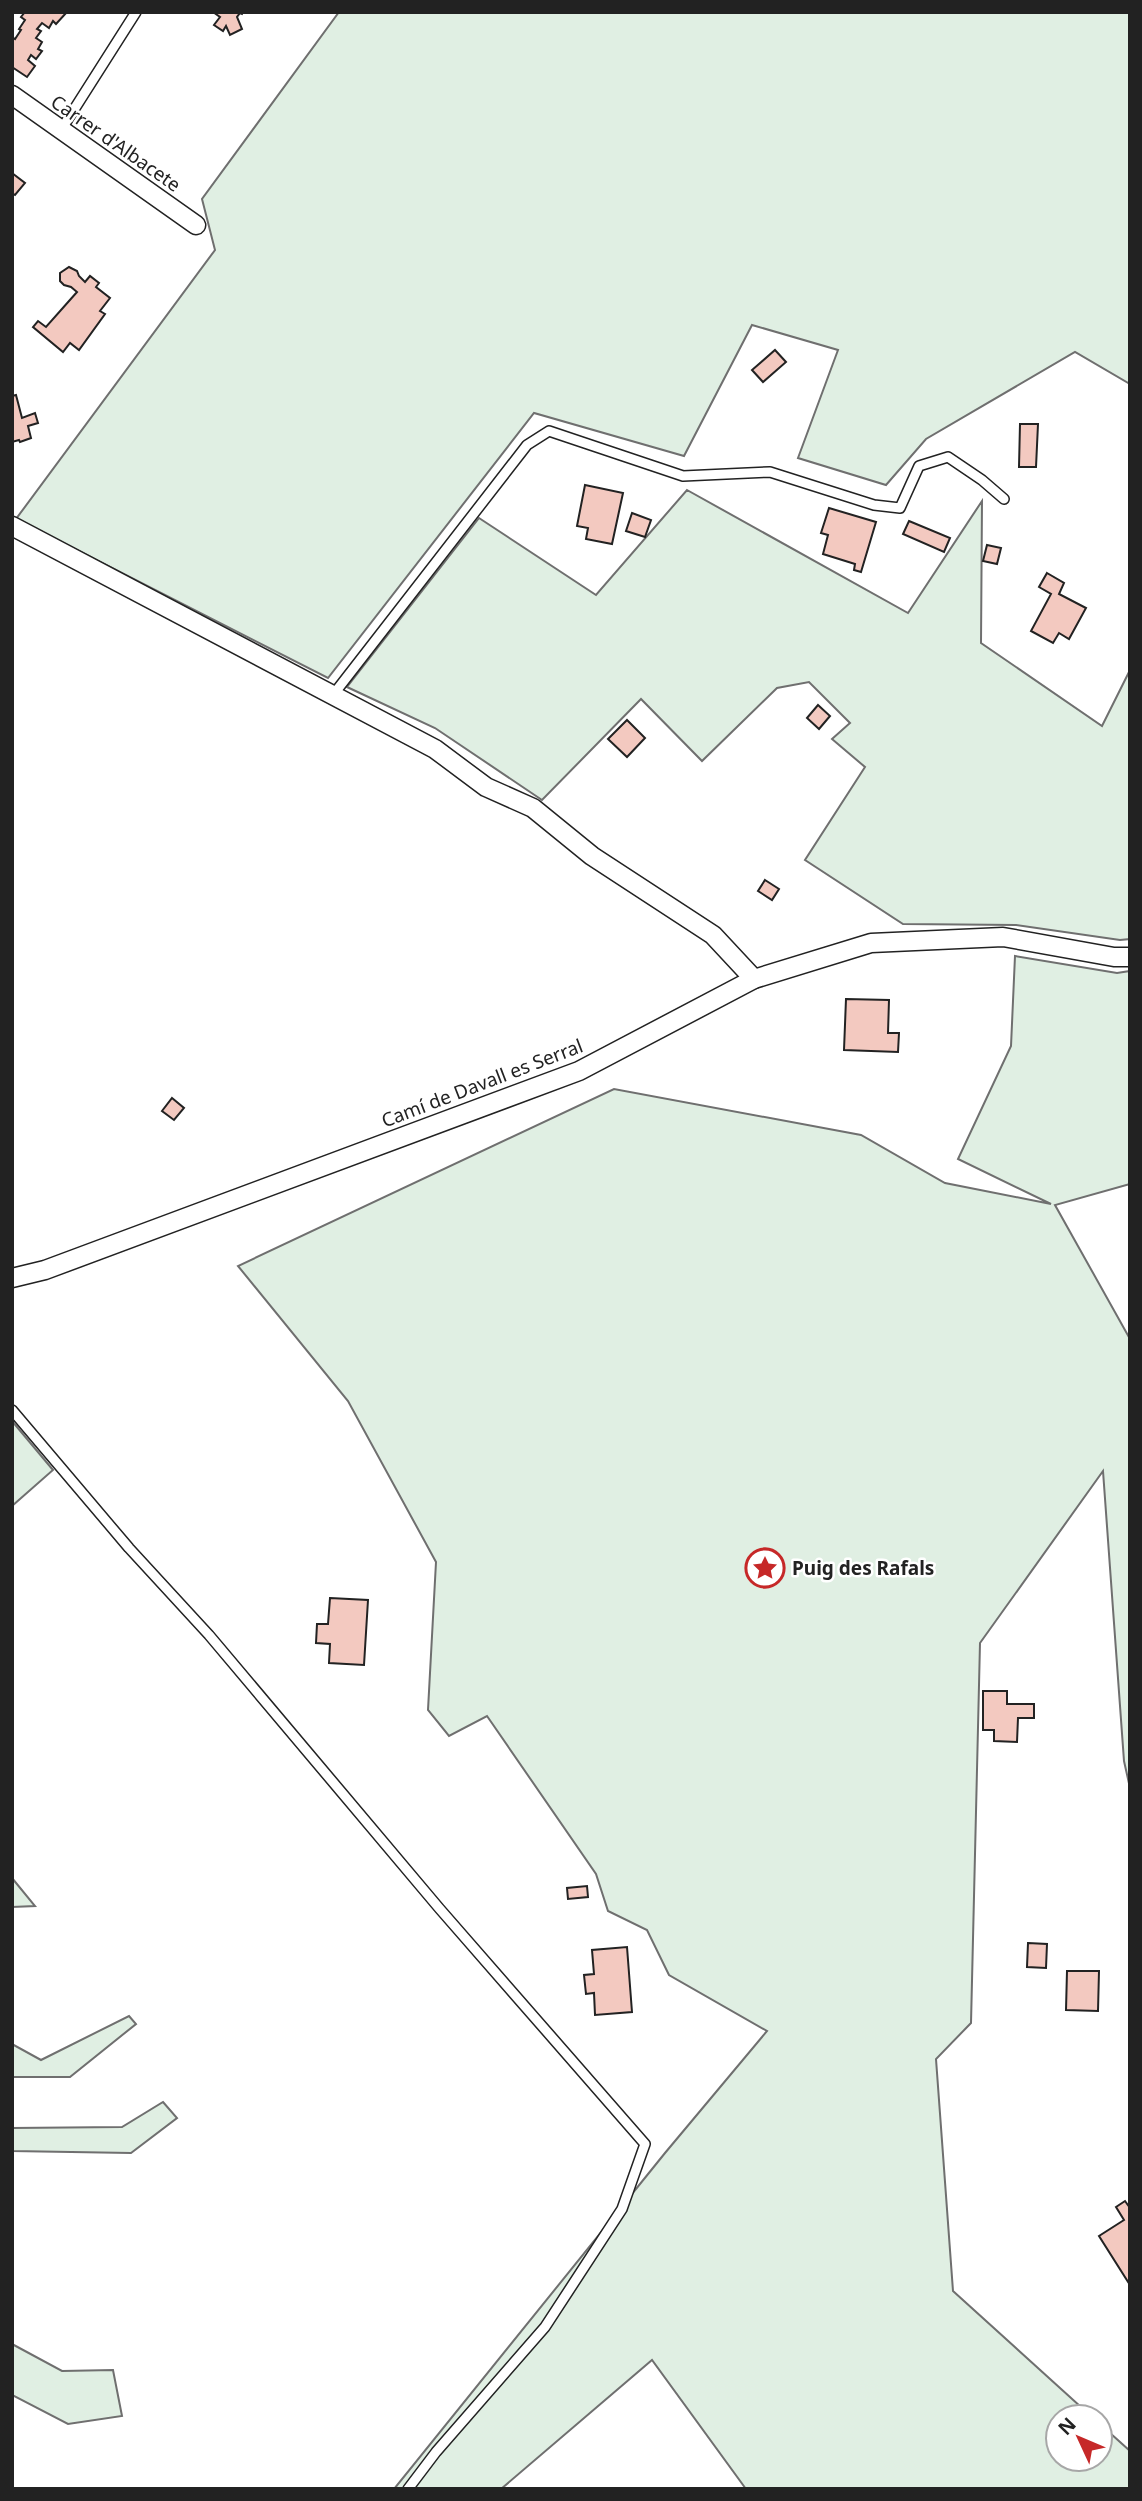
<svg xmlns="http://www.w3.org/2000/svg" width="1142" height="2501" viewBox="0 0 1142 2501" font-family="'Noto Sans',sans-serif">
<rect width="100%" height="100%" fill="#fff"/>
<!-- green -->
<g fill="#e0efe3" stroke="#6f6f6f" stroke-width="2">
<polygon points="339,12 1130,12 1130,384 1075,352 926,439 886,485 798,458 838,350 752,325 684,456 534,413 328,678 16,519 215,250 202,199"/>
<polygon points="687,490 908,613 982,501 981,643 1102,726 1130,670 1130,939 1120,940 1016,925 903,924 805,860 865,767 832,739 850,723 809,682 777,688 702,761 641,699 542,800 435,728 347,687 479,518 596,595"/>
<polygon points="1015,956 1117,973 1130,971 1130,1184 1055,1205 1130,1339 1130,1788 1124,1761 1103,1471 980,1643 971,2023 936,2059 953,2291 1092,2417 1058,2417 1058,2459 1100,2459 1100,2424 1130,2451 1130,2489 746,2489 652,2360 501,2489 394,2489 665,2153 767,2031 669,1975 647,1930 608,1911 596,1874 487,1716 449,1736 428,1710 436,1562 348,1401 238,1266 614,1089 861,1135 945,1183 1051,1204 958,1159 1011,1046"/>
<polygon points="12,1421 53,1470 12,1506"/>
<polygon points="12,1878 35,1906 12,1907"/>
<polygon points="129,2016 136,2024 70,2077 12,2077 12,2044 41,2060"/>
<polygon points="163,2102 177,2118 131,2153 12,2151 12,2128 122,2127"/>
<polygon points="12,2344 62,2371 113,2370 122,2416 68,2424 12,2395"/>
</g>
<!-- building -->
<g fill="#f3c9c0" stroke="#222" stroke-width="2">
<polygon points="25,12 67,12 56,24 53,21 49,28 42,23 37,29 41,31 36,38 42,42 38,49 42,51 36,59 31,55 28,60 35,66 27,77 12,67 12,37 15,39 21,30 19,29 25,20 21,17"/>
<polygon points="213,12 243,12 242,14 240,13 237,17 242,29 230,35 226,26 223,31 214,25 220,17"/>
<polygon points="12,173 25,183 15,195 12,193"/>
<polygon points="69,267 77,271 79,276 85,282 90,276 99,283 96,287 110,298 100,311 105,314 79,350 70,343 63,352 33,327 38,321 46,327 77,292 71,287 64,285 60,281 60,273"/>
<polygon points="775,350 786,362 763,382 752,370"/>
<polygon points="16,395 22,418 35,413 38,423 28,426 31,438 20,442 19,440 12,442 12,396"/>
<polygon points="1020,424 1038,424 1036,467 1019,467"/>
<polygon points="585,485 623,493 612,544 586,539 588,528 577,526"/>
<polygon points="829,508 876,522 861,572 854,570 855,564 823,554 828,535 821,533"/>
<polygon points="632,513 651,520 645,537 626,531"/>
<polygon points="909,521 950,538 944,552 903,534"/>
<polygon points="987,545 1001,548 997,564 983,561"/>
<polygon points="1047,573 1064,583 1059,594 1086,608 1069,639 1059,633 1053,643 1031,631 1051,594 1039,587"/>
<polygon points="818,705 830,716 819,729 807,718"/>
<polygon points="627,720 645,738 627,757 608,739"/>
<polygon points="765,880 779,889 772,900 758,891"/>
<polygon points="846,999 889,1000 888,1033 899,1033 898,1052 844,1050"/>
<polygon points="172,1098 184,1108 174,1120 162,1111"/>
<polygon points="330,1598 368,1600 364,1665 329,1663 330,1644 316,1643 317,1624 328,1624"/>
<polygon points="983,1691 1007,1691 1007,1704 1034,1704 1034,1718 1018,1718 1017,1742 994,1741 994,1730 983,1730"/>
<polygon points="587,1886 588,1897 568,1899 567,1888"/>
<polygon points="1028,1943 1047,1944 1046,1968 1027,1967"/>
<polygon points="627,1947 632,2012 595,2015 594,1993 586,1994 584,1975 594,1974 592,1950"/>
<polygon points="1067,1971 1099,1971 1098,2011 1066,2010"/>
<polygon points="1125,2201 1130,2208 1130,2285 1099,2236 1124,2220 1116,2207"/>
</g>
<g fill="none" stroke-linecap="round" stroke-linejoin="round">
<!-- service casing -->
<g stroke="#222" stroke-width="12">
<g id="service">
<polyline points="61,130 136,12"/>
<polyline points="333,695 527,445 549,431 683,476 770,472 874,505 900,508 919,466 948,457 982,480 1004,499"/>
<polyline points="12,1410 129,1548 209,1635 439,1908 645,2144 622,2209 545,2327 436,2452 408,2489"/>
</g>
</g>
<!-- minor casing -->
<g stroke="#222" stroke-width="21">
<g id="minor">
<polyline points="12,95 196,225"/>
<polyline points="12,526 435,749 486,787 533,808 592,856 713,935 754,979"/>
<polyline points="12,1278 45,1270 579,1071 754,979 871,943 1003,937 1114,957 1130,957"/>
</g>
</g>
<!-- service -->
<use href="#service" stroke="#fff" stroke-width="9"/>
<!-- minor -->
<use href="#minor" stroke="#fff" stroke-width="18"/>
</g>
<!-- icons -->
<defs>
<g id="sight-ring" transform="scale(2.0125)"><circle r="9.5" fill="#fff" stroke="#c62828" stroke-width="1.5"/><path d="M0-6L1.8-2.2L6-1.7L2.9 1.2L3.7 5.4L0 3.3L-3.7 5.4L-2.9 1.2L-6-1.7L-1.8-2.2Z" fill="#c62828"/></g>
</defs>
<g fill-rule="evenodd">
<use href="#sight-ring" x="765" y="1568"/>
</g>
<g text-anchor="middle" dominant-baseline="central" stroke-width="5" stroke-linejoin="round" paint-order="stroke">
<!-- street labels -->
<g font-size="19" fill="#222" stroke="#fff">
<text transform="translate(116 143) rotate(35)">Carrer d'Albacete</text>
<text transform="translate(482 1083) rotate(-21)">Camí de Davall es Serral</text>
</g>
<!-- poi labels -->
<g font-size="19" font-weight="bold" fill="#222" stroke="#fff" text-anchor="start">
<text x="792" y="1568">Puig des Rafals</text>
</g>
</g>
<!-- border -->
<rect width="1142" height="2501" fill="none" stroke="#222222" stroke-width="28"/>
<!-- north arrow -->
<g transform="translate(1079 2438) rotate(314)"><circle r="33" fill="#ffffff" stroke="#a7a7a7" stroke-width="2"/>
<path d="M0-5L12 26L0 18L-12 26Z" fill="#c62828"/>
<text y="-10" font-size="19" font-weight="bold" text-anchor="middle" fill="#222222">N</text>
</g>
</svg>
